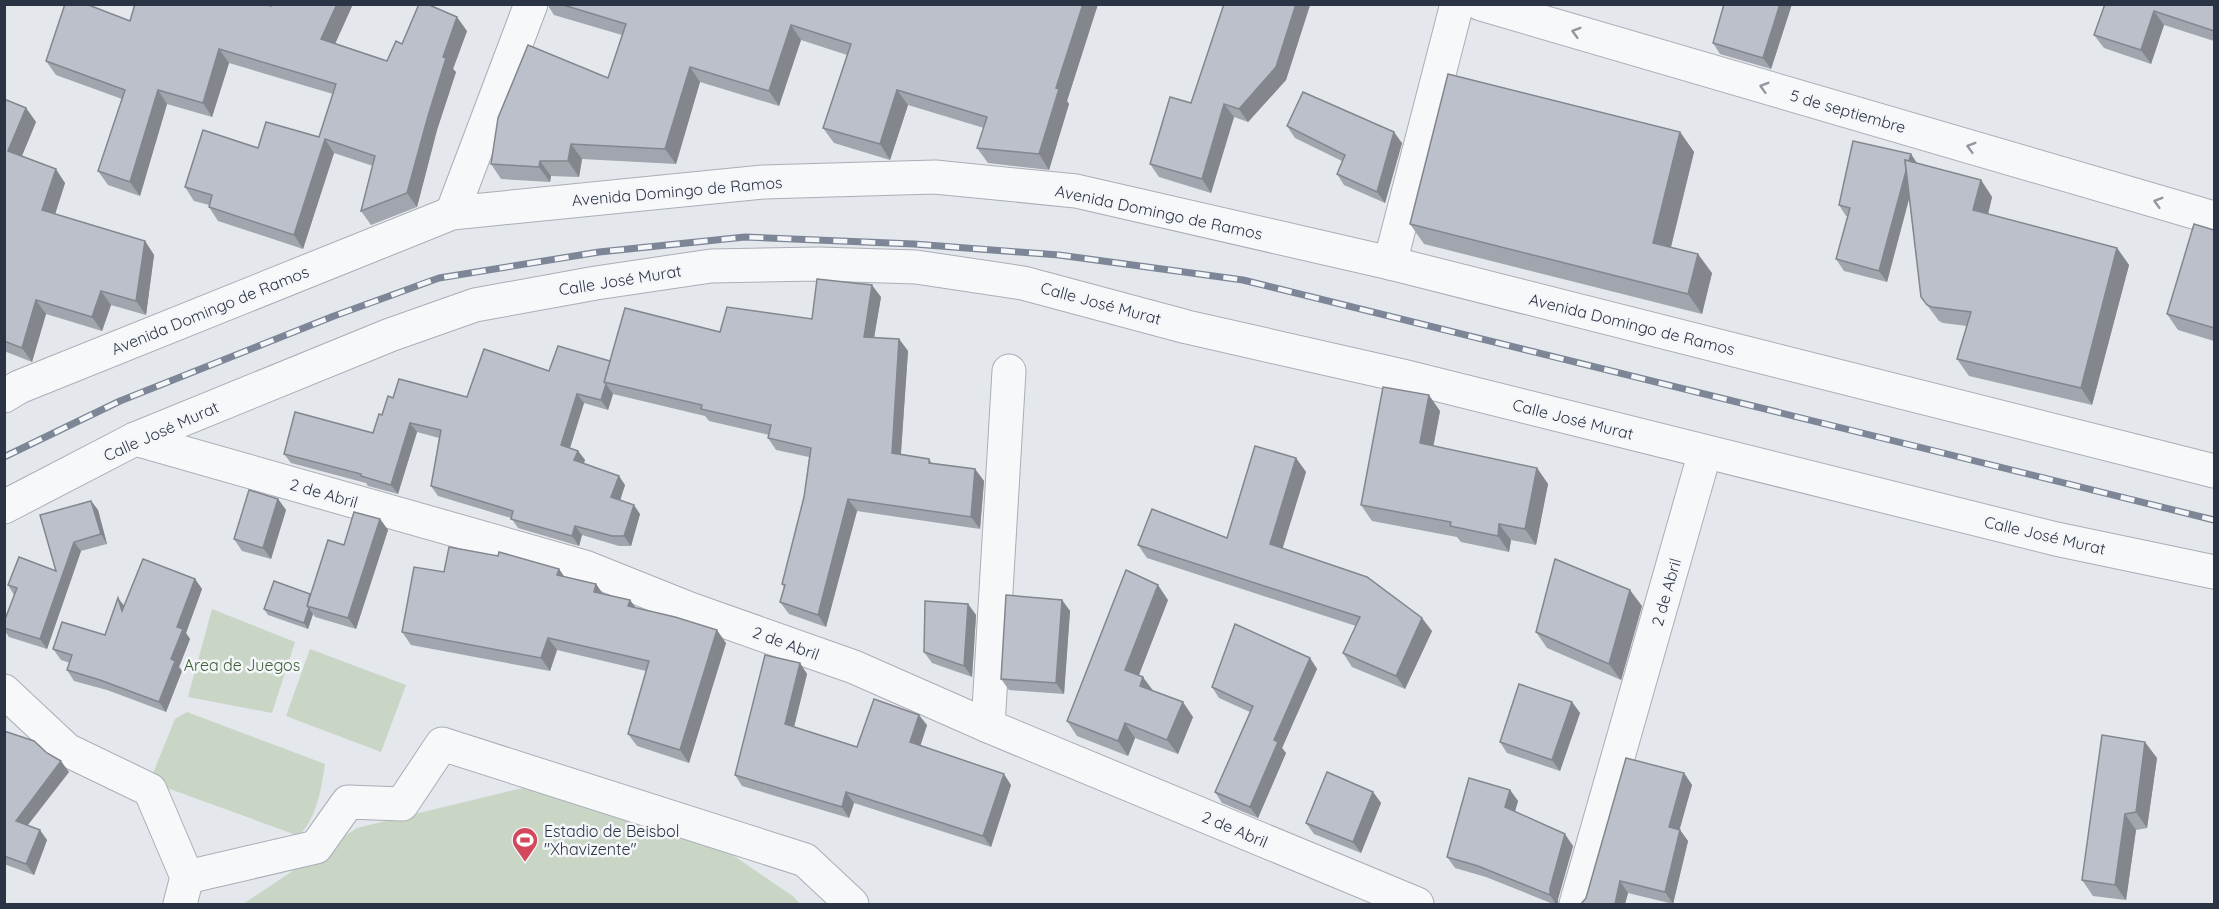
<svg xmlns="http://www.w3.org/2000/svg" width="2219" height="909" viewBox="0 0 2219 909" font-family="Quicksand,sans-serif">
<rect width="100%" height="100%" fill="#e4e7ec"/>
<!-- green -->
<g fill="#c9d6c5">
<polygon points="212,609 295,642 272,713 188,697"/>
<polygon points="310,649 406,685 381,752 286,716"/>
<path d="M187,712L325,764C321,790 317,816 299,836L156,784L152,780L153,773L175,719Z"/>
<polygon points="527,787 680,819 794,897 800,904 243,904 357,828"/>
</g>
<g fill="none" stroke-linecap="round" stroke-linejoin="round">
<!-- minor casing -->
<g stroke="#a9aeb7" stroke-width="35">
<g id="minor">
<polyline points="1481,4 2214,218"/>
<polyline points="452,213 531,4"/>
<polyline points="1390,263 1457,4"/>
<polyline points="4,396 19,387 452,213 763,182 935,177 1076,191 1390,263 2214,471"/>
<polyline points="135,439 585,567 690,609 854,667 988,726 1417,904"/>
<polyline points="4,507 135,439 390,335 475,305 596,283 711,266 819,264 916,267 1023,283 1187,327 1403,376 2056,539 2214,572"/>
<polyline points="4,691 67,750 150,790 187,877 180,904"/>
<polyline points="988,726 1009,371"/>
<polyline points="187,877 316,847 348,802 402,804 442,744 805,860 852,904"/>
<polyline points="1576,904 1705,452"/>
</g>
</g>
<!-- minor -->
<use href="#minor" stroke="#f7f8fa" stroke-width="33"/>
<!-- rail casing -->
<g stroke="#7d8696" stroke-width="7">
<polyline id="rail" points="4,457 120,401 334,316 439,278 599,252 745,237 914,244 1059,255 1243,280 2214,520"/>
</g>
<!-- rail -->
<use href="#rail" stroke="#f4f6f9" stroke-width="4.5" stroke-dasharray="14" stroke-linecap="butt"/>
</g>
<!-- wall -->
<g fill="#a1a5ae">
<polygon points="272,4 353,4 335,43 387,61 402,44 467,31 453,69 456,72 437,130 417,207 371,225 361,211 373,166 334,153 303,249 218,221 209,207 209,205 194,201 185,187 258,148 319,137 333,94 229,63 212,117 167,104 140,196 108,185 98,171 122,99 56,75 46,61 130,21 271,6"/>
<polygon points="547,4 1098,4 1067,101 1069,104 1049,170 988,163 977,148 984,128 908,105 890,160 834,143 823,128 847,55 801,40 779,106 700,82 676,164 582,159 579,177 551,176 550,182 501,179 491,164 608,78 622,35 554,15"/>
<polygon points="1792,4 1771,69 1720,54 1713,43"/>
<polygon points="2105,4 2214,4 2214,41 2164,25 2151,64 2104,48 2094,35"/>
<polygon points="1310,5 1286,80 1248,122 1234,117 1211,193 1159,177 1150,164 1191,103"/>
<polygon points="4,99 26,108 36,122 22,156 65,183 55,214 145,241 154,255 146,315 111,305 102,331 46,314 32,362 4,351"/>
<polygon points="1287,126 1402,143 1385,203 1344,185 1337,174 1342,161 1295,138"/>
<polygon points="1680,132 1694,152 1671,247 1712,273 1702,314 1424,244 1410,224"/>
<polygon points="1911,154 1917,163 1981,180 1992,197 1988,214 2117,248 2129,265 2092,405 1969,376 1957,359 1967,326 1943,323 1939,321 1921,297 1909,199 1887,282 1844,271 1836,259 1848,216 1846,216 1839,205"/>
<polygon points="2214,230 2214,341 2178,330 2167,314"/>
<polygon points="881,297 874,338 899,339 908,351 901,454 929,459 932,463 975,469 984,481 980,529 857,511 826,627 789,614 780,602 784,587 782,584 804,497 809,457 776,450 768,438 769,435 709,421 705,416 613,394 608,410 584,403 570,448 578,451 585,460 584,463 625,485 620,500 640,514 631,546 619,546 582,535 579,546 518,528 511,518 438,496 431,486 439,438 417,432 398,494 368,486 366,483 291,463 284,454 373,433 382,415 393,398 467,397 549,371 610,361 720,332 812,319"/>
<polygon points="1440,411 1433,446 1537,468 1548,484 1536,545 1511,540 1509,552 1461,542 1457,537 1372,521 1361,505"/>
<polygon points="1296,458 1306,472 1282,548 1432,631 1405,689 1352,667 1343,653 1356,626 1147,558 1138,545 1227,538"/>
<polygon points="278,499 286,510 271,559 242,551 234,539"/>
<polygon points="91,501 98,510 107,544 81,551 47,649 9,637 4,630 4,622 14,595 8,585 56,571"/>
<polygon points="380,519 388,530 356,629 315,617 313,614 308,629 268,615 264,609 310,594"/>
<polygon points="559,569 564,577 596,584 603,594 630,600 635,608 726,643 689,763 637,746 628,734 646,671 557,650 550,671 411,645 402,632 444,572"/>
<polygon points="195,579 202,589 186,633 190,639 179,667 182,671 166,712 107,690 74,681 67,670 70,663 61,660 53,649 105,635 124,606"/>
<polygon points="1062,600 1070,611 1064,694 1009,690 1001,679"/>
<polygon points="1168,600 1139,675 1153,691 1193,717 1178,754 1135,738 1128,756 1077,736 1067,721"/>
<polygon points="968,604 976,615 972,677 932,663 924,652"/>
<polygon points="1642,606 1621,680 1547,648 1536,632"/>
<polygon points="1310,658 1317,669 1282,748 1286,753 1258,818 1222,803 1215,792 1250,712 1219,698 1212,687"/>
<polygon points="800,663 807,674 794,727 857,747 927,725 920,746 1011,785 991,847 854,803 849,818 742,786 735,775"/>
<polygon points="1572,702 1580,713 1560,771 1507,753 1500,742"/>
<polygon points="4,731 69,772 28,825 47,840 34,875 4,864"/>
<polygon points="2157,758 2147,828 2136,830 2126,900 2093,896 2082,880"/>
<polygon points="1684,773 1692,785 1679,830 1680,830 1688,841 1673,904 1628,893 1625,904 1581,904"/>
<polygon points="1510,790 1518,801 1515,811 1573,846 1558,899 1558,904 1553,904 1486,877 1455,868 1447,857"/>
<polygon points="1373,792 1381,803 1361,853 1314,834 1306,823"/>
</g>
<!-- shaded-wall -->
<g fill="#83868d">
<polygon points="337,4 353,4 331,53 321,39"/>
<polygon points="1083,4 1098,4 1067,101 1069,104 1049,170 1039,154 1056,88"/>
<polygon points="1296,4 1310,5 1286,80 1248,122 1239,109"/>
<polygon points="1780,4 1792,4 1771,69 1763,58"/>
<polygon points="2154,11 2164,25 2151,64 2141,50"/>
<polygon points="457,17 467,31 453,69 456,72 437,130 417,207 407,193 443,57"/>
<polygon points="791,25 801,40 779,106 769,91"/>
<polygon points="219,49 229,63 212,117 203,103"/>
<polygon points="690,67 700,82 676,164 665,149"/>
<polygon points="158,90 167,104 140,196 130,182"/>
<polygon points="897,90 908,105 890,160 880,144"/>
<polygon points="1224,104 1234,117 1211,193 1202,179"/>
<polygon points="26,108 36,122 18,165 8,151"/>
<polygon points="1394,132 1402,143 1385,203 1377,192"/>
<polygon points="1680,132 1694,152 1667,263 1653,243"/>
<polygon points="325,139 334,153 303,249 294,235"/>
<polygon points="571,144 582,159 579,177 568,161"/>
<polygon points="1911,154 1918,165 1887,282 1879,271"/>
<polygon points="540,161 551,176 550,182 539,167"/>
<polygon points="56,169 65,183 52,224 42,210"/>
<polygon points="1981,180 1992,197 1985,227 1973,210"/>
<polygon points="145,241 154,255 146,315 136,301"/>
<polygon points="2117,248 2129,265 2092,405 2081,388"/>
<polygon points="1698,254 1712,273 1702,314 1688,294"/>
<polygon points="872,285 881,297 872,349 864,337"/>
<polygon points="101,291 111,305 102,331 92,317"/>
<polygon points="36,300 46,314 32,362 22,348"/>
<polygon points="899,339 908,351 900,465 892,453"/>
<polygon points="606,384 613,394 608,410 601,400"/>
<polygon points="577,394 584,403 568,454 561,445"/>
<polygon points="1429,395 1440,411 1431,459 1420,443"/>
<polygon points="410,423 417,432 398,494 391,485"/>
<polygon points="578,451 585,460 581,470 574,460"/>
<polygon points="1296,458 1306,472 1280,557 1270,544"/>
<polygon points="1537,468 1548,484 1536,545 1525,529"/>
<polygon points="975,469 984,481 980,529 971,517"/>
<polygon points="619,476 625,485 618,507 611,497"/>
<polygon points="278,499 286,510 271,559 263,548"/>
<polygon points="848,499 857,511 826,627 818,615"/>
<polygon points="91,501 98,510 107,544 101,534"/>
<polygon points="634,505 640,514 631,546 624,536"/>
<polygon points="380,519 388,530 356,629 348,618"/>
<polygon points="1499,524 1511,540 1509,552 1498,536"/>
<polygon points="575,526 582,535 579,546 572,536"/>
<polygon points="74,542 81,551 47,649 40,639"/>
<polygon points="559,569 568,582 557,575"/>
<polygon points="195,579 202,589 186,633 190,639 179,667 182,671 166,712 159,702 177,627"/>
<polygon points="596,584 605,597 594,592"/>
<polygon points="1158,585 1168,600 1135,685 1125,670"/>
<polygon points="1630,590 1642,606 1621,680 1609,664"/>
<polygon points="118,598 126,608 122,611"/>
<polygon points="630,600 639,612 628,606"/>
<polygon points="1062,600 1070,611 1064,694 1056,683"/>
<polygon points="968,604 976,615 972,677 964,666"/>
<polygon points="309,608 313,614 308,629 304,623"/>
<polygon points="1422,618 1432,631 1405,689 1396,676"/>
<polygon points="717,630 726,643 689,763 680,750"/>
<polygon points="548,638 557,650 550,671 541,658"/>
<polygon points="1310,658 1317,669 1282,748 1286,753 1258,818 1250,807 1274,740"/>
<polygon points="800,663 807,674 792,735 785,724"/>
<polygon points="1143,677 1154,692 1140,686"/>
<polygon points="1183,702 1193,717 1178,754 1167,740"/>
<polygon points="1572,702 1580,713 1560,771 1552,760"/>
<polygon points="919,715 927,725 918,753 910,742"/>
<polygon points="1125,723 1135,738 1128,756 1118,741"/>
<polygon points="2145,742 2157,758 2147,828 2136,812"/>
<polygon points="61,761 69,772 23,831 16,821"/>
<polygon points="1684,773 1692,785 1677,839 1669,827"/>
<polygon points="1004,774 1011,785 991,847 983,836"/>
<polygon points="1510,790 1518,801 1513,818 1505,807"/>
<polygon points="846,792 854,803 849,818 842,807"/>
<polygon points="1373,792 1381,803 1361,853 1353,842"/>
<polygon points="2125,814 2136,830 2126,900 2115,885"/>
<polygon points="40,830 47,840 34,875 26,864"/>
<polygon points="1680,830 1688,841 1673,904 1665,892"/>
<polygon points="1565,834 1573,846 1558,899 1558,904 1556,904 1550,895 1550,888"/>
<polygon points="1620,881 1628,893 1625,904 1615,904"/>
</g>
<!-- building -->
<g fill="#bbc0ca" stroke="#83868d" stroke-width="1.5">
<polygon points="65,4 86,4 130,21 135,4 266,4 271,6 272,4 337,4 321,39 387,61 396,41 402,44 419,4 427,4 457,17 443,57 446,58 428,116 407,193 361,211 375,156 325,139 294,235 209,207 212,195 185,187 203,130 258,148 266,122 319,137 336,84 219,49 203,103 158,90 130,182 98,171 125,90 46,61"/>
<polygon points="560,4 1083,4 1056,88 1059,89 1039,154 977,148 987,117 897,90 880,144 823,128 851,44 791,25 769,91 690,67 665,149 571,144 568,161 540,161 539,167 491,164 498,118 528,45 608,78 626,24"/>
<polygon points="1224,4 1296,4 1276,67 1239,109 1224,104 1202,179 1150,164 1170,97 1191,103"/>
<polygon points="1724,4 1780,4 1763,58 1713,43"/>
<polygon points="2105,4 2214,4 2214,31 2154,11 2141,50 2094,35"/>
<polygon points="1448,74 1680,132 1653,243 1698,254 1688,294 1410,224"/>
<polygon points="1303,92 1394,132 1377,192 1337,174 1345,155 1287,126"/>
<polygon points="4,99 26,108 8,151 56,169 42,210 145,241 136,301 101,291 92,317 36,300 22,348 4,341"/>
<polygon points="1853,141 1911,154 1909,161 1905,160 1906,171 1879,271 1836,259 1850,208 1839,205"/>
<polygon points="1905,160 1981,180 1973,210 2117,248 2081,388 1957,359 1971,312 1932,307 1927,305 1921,297"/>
<polygon points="2194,224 2214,230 2214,328 2167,314"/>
<polygon points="817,279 872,285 864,337 899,339 892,453 929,459 929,463 975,469 971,517 848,499 818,615 780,602 785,585 782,584 804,497 811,448 768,438 771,425 701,409 702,405 604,382 625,308 720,332 727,307 812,319"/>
<polygon points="558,346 610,361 604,382 606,384 601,400 577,394 561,445 578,451 574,460 619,476 611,497 634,505 624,536 612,536 575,526 572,536 511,519 513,511 431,486 441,430 410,423 391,485 361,476 361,474 284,454 295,412 373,433 379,414 382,415 388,396 393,398 399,379 467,397 484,349 549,371"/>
<polygon points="1383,387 1429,395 1420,443 1537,468 1525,529 1499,524 1498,536 1450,526 1451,522 1361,505"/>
<polygon points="1255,446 1296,458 1270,544 1367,577 1422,618 1396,676 1343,653 1360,617 1138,545 1152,509 1227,538"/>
<polygon points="249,490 278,499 263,548 234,539"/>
<polygon points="91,501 101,534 74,542 40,639 4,628 4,622 17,588 8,585 19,557 56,571 40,515"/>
<polygon points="354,512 380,519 348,618 307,606 328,540 344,545"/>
<polygon points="449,547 498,556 499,552 559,569 557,575 596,584 594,592 630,600 628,606 675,617 717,630 680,750 628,734 649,661 548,638 541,658 402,632 414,567 444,572"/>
<polygon points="143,559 195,579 177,627 183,629 171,659 175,661 159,702 100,680 67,670 72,655 53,649 62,622 105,635 118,598 122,611"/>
<polygon points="1555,559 1630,590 1609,664 1536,632"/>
<polygon points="1126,570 1158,585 1125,670 1143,677 1140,686 1183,702 1167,740 1125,723 1118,741 1067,721"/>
<polygon points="274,581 310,594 307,606 309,608 304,623 264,609"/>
<polygon points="1006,595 1062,600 1056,683 1001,679"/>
<polygon points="925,601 968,604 964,666 924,652"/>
<polygon points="1235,624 1310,658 1274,740 1278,742 1250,807 1215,792 1253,706 1212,687"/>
<polygon points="765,655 800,663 785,724 857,747 874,699 919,715 910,742 1004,774 983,836 846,792 842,807 735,775"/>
<polygon points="1519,684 1572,702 1552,760 1500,742"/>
<polygon points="4,731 34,741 47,753 61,761 16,821 40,830 26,864 4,856"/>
<polygon points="2102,735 2145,742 2136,812 2125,814 2115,885 2082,880"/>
<polygon points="1626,758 1684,773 1669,827 1680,830 1665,892 1620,881 1615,904 1581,904 1586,898"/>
<polygon points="1327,772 1373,792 1353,842 1306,823"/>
<polygon points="1469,778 1510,790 1505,807 1565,834 1550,888 1550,895 1478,866 1447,857"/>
</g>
<!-- one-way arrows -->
<defs><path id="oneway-chevron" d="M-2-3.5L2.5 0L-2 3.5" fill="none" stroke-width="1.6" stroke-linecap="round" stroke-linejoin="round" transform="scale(1.5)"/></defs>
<g stroke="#9196a0">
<use href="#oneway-chevron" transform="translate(1576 32) rotate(-164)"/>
<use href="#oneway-chevron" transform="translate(1764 87) rotate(-164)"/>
<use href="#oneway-chevron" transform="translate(1971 147) rotate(-164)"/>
<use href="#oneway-chevron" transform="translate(2158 202) rotate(-164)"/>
</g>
<!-- icons -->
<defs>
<g id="stadium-pin" transform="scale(1.35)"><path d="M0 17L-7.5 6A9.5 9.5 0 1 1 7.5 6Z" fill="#d1495b" stroke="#f4f6f9"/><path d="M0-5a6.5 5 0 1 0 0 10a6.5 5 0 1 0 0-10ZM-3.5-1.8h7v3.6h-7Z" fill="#fff"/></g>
</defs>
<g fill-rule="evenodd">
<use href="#stadium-pin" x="525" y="840"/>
</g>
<g text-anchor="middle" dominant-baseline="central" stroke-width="5" stroke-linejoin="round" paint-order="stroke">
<!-- street labels -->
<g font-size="16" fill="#2b3445" stroke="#f4f6f9">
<text transform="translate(1848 111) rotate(16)">5 de septiembre</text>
<text transform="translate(677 191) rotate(-5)">Avenida Domingo de Ramos</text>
<text transform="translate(1159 212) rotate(12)">Avenida Domingo de Ramos</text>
<text transform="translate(620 280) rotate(-9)">Calle José Murat</text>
<text transform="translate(1101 303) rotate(15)">Calle José Murat</text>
<text transform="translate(210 310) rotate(-22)">Avenida Domingo de Ramos</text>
<text transform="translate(1632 324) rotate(14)">Avenida Domingo de Ramos</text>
<text transform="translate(1573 419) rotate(14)">Calle José Murat</text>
<text transform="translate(161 431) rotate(-24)">Calle José Murat</text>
<text transform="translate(324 493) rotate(16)">2 de Abril</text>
<text transform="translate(2045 535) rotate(13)">Calle José Murat</text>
<text transform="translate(1666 592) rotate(-74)">2 de Abril</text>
<text transform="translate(786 643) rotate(20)">2 de Abril</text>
<text transform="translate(1235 829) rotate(23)">2 de Abril</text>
</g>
<!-- park labels -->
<g font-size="16" fill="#3f6138" stroke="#f4f6f9">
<text x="242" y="665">Area de Juegos</text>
</g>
<!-- poi labels -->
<g font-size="16" fill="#2b3445" stroke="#f4f6f9" text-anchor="start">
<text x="544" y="831">Estadio de Beisbol<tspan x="544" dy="18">"Xhavizente"</tspan></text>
</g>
</g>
<!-- border -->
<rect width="2219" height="909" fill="none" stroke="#2b3445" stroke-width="12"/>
</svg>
